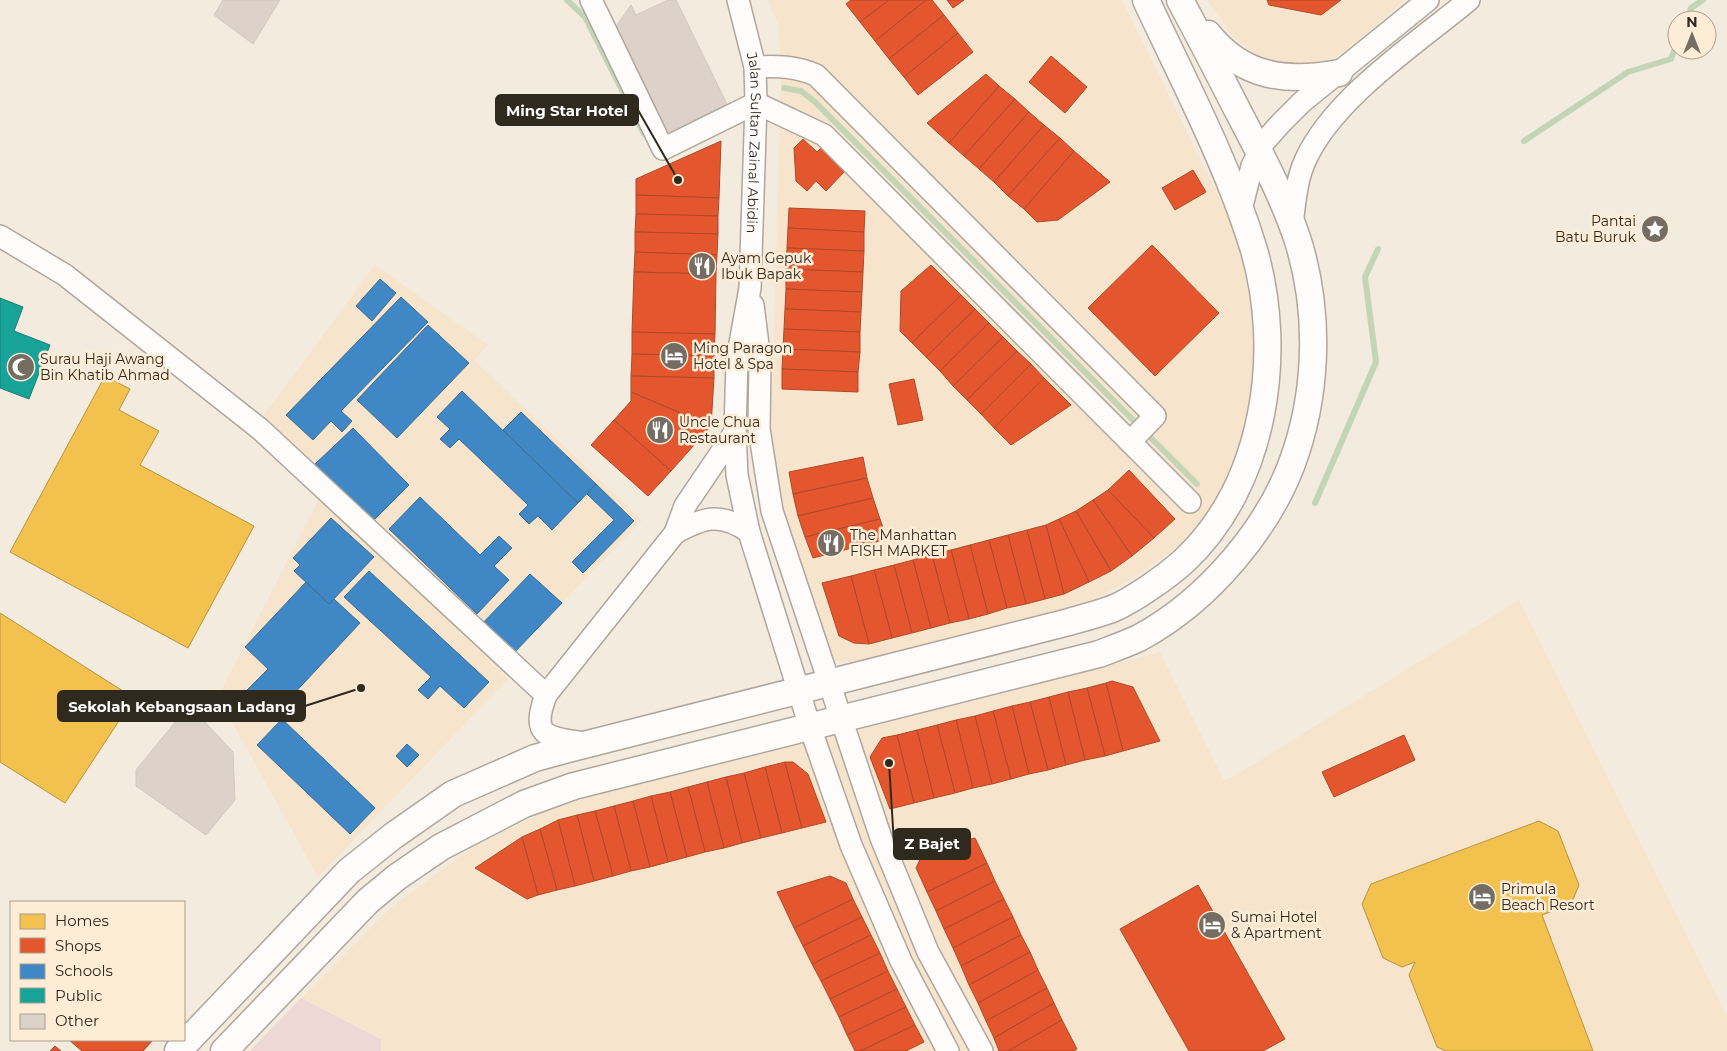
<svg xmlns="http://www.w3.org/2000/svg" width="1727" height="1051" viewBox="0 0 1727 1051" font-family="Montserrat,sans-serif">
<rect width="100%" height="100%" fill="#f4ebdf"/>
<!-- built -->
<g fill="#f6e4cc">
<polygon points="768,0 1122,0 1243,246 1257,313 1253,387 1245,430 1233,468 1210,512 1181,544 1146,570 1097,598 1044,615 853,662 835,661 825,646 776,482 771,444 781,77 778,24"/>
<polygon points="1207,0 1406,0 1338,56 1308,69 1285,65 1257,55 1234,38"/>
<polygon points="375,265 488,345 474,360 642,520 509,658 260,420"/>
<polygon points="320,497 508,679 318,877 218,697"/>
<polygon points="1519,600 1727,1016 1727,1051 381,1051 381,1038 301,998 389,909 477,844 544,811 659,777 977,700 1160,652 1224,780 1231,778"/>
</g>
<!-- green -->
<polygon fill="#eed8d5" points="301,998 381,1039 381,1051 250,1051"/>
<!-- homes -->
<g fill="#f2c14e" stroke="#b89340">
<polygon points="105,376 130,389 119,410 159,431 140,465 254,526 188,648 10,552"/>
<polygon points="0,613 134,698 65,803 0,762"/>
<polygon points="1539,821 1558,831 1579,885 1571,904 1542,915 1593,1051 1446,1051 1437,1047 1409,975 1415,962 1402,967 1383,958 1362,904 1371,884"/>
</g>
<!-- shops -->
<g fill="#e4572e" stroke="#ae4929">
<polygon points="851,0 889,0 860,22 846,4"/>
<polygon points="889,0 926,0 875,41 860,22"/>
<polygon points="926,0 932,0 944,15 889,59 875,41"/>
<polygon points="947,0 964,0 953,8"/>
<polygon points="1267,0 1341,0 1321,15 1269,5"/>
<polygon points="944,15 958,33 904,77 889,59"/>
<polygon points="958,33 973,52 918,95 904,77"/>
<polygon points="1051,56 1087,87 1065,113 1029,82"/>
<polygon points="986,74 999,86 949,143 927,123"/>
<polygon points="999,86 1015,99 964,156 949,143"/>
<polygon points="1015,99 1029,112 979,169 964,156"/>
<polygon points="1029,112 1044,125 994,182 979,169"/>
<polygon points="1044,125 1060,138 1008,196 994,182"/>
<polygon points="1060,138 1074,151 1024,209 1008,196"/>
<polygon points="803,139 817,152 822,147 846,170 826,191 816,181 807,191 796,181 794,148"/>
<polygon points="721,141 719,198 636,195 636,179"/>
<polygon points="1074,151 1110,182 1058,220 1037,222 1024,209"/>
<polygon points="1193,170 1206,192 1175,210 1162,188"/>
<polygon points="636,195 719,198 718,216 636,214"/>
<polygon points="789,208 865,211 864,232 788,228"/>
<polygon points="636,214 718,216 718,234 635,232"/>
<polygon points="788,228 864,232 864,251 787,248"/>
<polygon points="635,232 718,234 717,255 635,252"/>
<polygon points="1152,245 1219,313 1155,376 1088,308"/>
<polygon points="787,248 864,251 863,272 786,269"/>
<polygon points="635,252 717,255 716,274 634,272"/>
<polygon points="931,265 961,295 912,343 900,331 901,291"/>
<polygon points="786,269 863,272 862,292 786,289"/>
<polygon points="634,272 716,274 715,334 632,332"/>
<polygon points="786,289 862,292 861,312 785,309"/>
<polygon points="961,295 975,309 926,357 912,343"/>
<polygon points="785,309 861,312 860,332 784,329"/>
<polygon points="975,309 989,323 940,371 926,357"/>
<polygon points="989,323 1003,337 953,386 940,371"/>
<polygon points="784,329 860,332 860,352 783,349"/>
<polygon points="632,332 715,334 714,356 632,354"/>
<polygon points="1003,337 1017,351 967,400 953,386"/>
<polygon points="783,349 860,352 858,372 782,369"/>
<polygon points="1017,351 1031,364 981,414 967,400"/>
<polygon points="632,354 714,356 714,378 631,376"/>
<polygon points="1031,364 1044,378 994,428 981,414"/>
<polygon points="782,369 858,372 858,392 782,389"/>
<polygon points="631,376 714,378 711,426 631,392"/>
<polygon points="1044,378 1071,405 1011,445 994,428"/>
<polygon points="914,379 923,420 898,425 889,384"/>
<polygon points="631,392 711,426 671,471 614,420 631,401"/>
<polygon points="614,420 671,471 648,496 591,445"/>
<polygon points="863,457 867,478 793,494 789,472"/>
<polygon points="1129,470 1175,519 1154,538 1108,490"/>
<polygon points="867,478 873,498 798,516 793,494"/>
<polygon points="1108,490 1154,538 1132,556 1093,500"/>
<polygon points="873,498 880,519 805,537 798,516"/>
<polygon points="1093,500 1132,556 1111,571 1076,511"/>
<polygon points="1076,511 1111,571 1089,582 1059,519"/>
<polygon points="880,519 887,539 813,558 805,537"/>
<polygon points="1059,519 1089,582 1064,594 1046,525"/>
<polygon points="1046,525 1064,594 1045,599 1027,530"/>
<polygon points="1027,530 1045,599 1026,604 1008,535"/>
<polygon points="1008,535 1026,604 1007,608 989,540"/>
<polygon points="989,540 1007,608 988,614 970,545"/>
<polygon points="970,545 988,614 969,619 951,550"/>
<polygon points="951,550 969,619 950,623 932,555"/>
<polygon points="932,555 950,623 931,628 913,560"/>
<polygon points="913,560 931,628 912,633 894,565"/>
<polygon points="894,565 912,633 892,638 874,570"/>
<polygon points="874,570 892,638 869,644 851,576"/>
<polygon points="851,576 869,644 854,643 839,636 822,583"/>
<polygon points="1112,681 1133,687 1160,741 1123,751 1106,683"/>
<polygon points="1106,683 1123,751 1105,756 1087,688"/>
<polygon points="1087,688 1105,756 1085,760 1068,692"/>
<polygon points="1068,692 1085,760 1066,765 1049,697"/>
<polygon points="1049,697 1066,765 1048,770 1030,702"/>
<polygon points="1030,702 1048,770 1029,774 1012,706"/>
<polygon points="1012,706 1029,774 1011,779 993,711"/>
<polygon points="993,711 1011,779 992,784 975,716"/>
<polygon points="975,716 992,784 973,788 956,720"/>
<polygon points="956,720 973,788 955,793 937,725"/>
<polygon points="937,725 955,793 934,798 917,730"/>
<polygon points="917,730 934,798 914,803 897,735"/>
<polygon points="897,735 914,803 890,809 870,757 882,738"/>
<polygon points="1404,735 1415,760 1334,797 1322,772"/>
<polygon points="785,762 802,828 782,833 765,767"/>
<polygon points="785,762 793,762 808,774 826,822 802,828"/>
<polygon points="765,767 782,833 761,838 744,773"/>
<polygon points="744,773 761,838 742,843 726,777"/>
<polygon points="726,777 742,843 724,848 707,782"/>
<polygon points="707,782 724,848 705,852 688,787"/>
<polygon points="688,787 705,852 687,857 670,792"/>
<polygon points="670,792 687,857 668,862 651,796"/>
<polygon points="651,796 668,862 650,867 633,801"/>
<polygon points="633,801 650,867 631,871 614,806"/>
<polygon points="614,806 631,871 613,876 595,811"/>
<polygon points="595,811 613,876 594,881 577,815"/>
<polygon points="577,815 594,881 575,886 558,820"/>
<polygon points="558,820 575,886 557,890 540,829"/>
<polygon points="540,829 557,890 538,895 522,837"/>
<polygon points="522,837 538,895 527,899 475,868"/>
<polygon points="975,838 987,863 927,892 916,868 925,849"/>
<polygon points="987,863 995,881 936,911 927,892"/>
<polygon points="830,876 846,883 853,899 794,928 777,892"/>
<polygon points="995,881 1004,899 944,929 936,911"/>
<polygon points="1198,885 1285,1039 1263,1051 1189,1051 1120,929"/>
<polygon points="853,899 862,917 803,946 794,928"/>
<polygon points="1004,899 1013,917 953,948 944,929"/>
<polygon points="862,917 871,935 812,964 803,946"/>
<polygon points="1013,917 1021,935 961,966 953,948"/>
<polygon points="871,935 880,953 821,981 812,964"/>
<polygon points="1021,935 1030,952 969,985 961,966"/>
<polygon points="1030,952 1038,970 978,1003 969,985"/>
<polygon points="880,953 888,971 830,999 821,981"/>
<polygon points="1038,970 1047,988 986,1021 978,1003"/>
<polygon points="888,971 897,989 839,1017 830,999"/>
<polygon points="1047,988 1054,1003 994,1038 986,1021"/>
<polygon points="897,989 906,1007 847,1035 839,1017"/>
<polygon points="1054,1003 1062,1020 1008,1051 999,1051 994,1038"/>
<polygon points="906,1007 915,1025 860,1051 855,1051 847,1035"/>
<polygon points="1062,1020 1077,1049 1074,1051 1008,1051"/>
<polygon points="915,1025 924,1042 906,1051 860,1051"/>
<polygon points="69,1040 153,1040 143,1051 82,1051"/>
<polygon points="55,1046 61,1051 50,1051"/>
</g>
<!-- schools -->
<g fill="#3f88c5" stroke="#3a6c93">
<polygon points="380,279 396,293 372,321 356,306"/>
<polygon points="401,297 428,322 341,411 352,421 342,432 331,421 313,440 286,415"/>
<polygon points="428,325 469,363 397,438 357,400"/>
<polygon points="462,391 578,503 552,530 538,516 529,524 519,514 528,505 459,439 450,448 440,439 450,429 437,417"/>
<polygon points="521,412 596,484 578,503 503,430"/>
<polygon points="353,428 409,485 371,523 314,465"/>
<polygon points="596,484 634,521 583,573 572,562 614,520 587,494"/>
<polygon points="420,497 480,555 499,536 512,548 494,566 509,580 477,614 389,529"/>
<polygon points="331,518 374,557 329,604 294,571 300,565 293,558"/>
<polygon points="369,571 489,682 464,708 440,686 428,699 418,690 431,677 344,597"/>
<polygon points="530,574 562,603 509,658 478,628"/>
<polygon points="306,582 329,604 334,599 360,623 274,715 247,690 268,669 245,647"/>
<polygon points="282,719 375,808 350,834 257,745"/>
<polygon points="407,744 419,755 407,767 396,756"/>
</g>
<!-- public -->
<polygon fill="#17a398" stroke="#1e7e73" points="0,298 23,307 14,331 50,345 29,399 0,388"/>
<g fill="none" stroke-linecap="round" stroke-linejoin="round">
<!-- stream -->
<g stroke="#c3d5b7" stroke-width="6">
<polyline points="567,0 585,17 644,134"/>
<polyline points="1687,20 1691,8 1703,0"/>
<polyline points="784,88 801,91 815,102 1197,484"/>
<polyline points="1524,141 1628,72 1671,59 1677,43"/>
<polyline points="1315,503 1376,362 1365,277 1378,249"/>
</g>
</g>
<!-- building -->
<g fill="#dcd2ca" stroke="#d2c8c0">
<polygon points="223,0 280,0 253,44 214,15"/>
<polygon points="668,0 676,0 727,104 667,133 615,28 631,5 636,15"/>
<polygon points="189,705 233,752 235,800 206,835 136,786 136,770"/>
</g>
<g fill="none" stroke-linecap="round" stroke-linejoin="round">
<!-- minor casing -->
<g stroke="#afa79d" stroke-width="24">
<g id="minor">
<polyline points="591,0 663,149 756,103 824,135 1190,502"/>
<path id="s1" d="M738,0L755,67L756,103L750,288L737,360L735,432L737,475L749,532L810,727L851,845L901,961L948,1051"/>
<path d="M755,67C778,66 795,66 816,75L1155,416L1130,442"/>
<polyline points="1241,210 1252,166 1264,142 1281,123 1302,102 1428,0"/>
<path d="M1292,224C1295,203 1296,181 1305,161C1333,98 1416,44 1469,0"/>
<polyline points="0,236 65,275 260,429 546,695"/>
<polyline points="753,305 760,361 759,429 772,511 881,838 928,952 982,1051"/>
<path d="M675,533C704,517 721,512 749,532"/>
<path d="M584,743C548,737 530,738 546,695L675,533L685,506L735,432"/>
</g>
</g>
<!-- major casing -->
<g stroke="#afa79d" stroke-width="29">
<g id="major">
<path d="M1208,34C1242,77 1286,83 1339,73"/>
<path d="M178,1051L349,871L393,836L453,794L535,758L568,749L1069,622C1083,618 1098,614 1112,609C1132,601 1169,575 1185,560C1265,484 1284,354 1254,250C1228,164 1184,82 1146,0"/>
<path d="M224,1051L368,901L397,877L441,847L524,804L574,786L1099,654C1112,649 1126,644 1139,638C1208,601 1272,526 1296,452C1318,385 1319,308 1298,241C1284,198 1262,157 1241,117C1221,78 1201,39 1180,0"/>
</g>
</g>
<!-- minor -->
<use href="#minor" stroke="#fdfcfa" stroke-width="21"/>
<!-- major -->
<use href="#major" stroke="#fdfcfa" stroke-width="26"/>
</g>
<!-- icons -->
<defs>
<g id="sight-disc" transform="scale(1.4375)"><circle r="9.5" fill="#756d62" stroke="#fdecd6"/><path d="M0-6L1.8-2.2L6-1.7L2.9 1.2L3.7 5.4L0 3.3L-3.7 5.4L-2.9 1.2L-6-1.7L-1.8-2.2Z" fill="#fff"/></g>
<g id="restaurant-disc" transform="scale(1.4375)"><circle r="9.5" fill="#756d62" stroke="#fdecd6"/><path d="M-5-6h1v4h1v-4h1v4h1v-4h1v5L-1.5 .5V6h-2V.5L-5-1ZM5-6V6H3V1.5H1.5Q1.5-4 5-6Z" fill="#fff"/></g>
<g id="hotel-disc" transform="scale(1.4375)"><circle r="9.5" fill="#756d62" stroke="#fdecd6"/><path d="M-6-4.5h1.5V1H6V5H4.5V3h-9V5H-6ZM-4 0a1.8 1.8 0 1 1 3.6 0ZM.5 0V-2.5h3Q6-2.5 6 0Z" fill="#fff"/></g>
<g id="mosque-disc" transform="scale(1.4375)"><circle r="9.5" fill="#756d62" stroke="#fdecd6"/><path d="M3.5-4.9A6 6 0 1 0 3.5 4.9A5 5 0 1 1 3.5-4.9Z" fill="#fff"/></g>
</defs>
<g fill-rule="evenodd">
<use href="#sight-disc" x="1655" y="229"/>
<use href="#restaurant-disc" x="702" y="266"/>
<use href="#hotel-disc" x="674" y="356"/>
<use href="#mosque-disc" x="21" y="367"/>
<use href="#restaurant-disc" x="660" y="430"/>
<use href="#restaurant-disc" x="831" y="543"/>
<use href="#hotel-disc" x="1482" y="897"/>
<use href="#hotel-disc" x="1212" y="925"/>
</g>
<g text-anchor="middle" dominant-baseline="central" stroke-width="5" stroke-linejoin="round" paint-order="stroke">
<!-- street labels -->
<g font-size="14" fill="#30291e" stroke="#fdecd6">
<text stroke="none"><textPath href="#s1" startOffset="145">Jalan Sultan Zainal Abidin</textPath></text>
</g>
<!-- poi labels -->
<g font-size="14" fill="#30291e" stroke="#fdecd6" text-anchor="start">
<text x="1636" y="221" text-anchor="end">Pantai<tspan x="1636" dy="16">Batu Buruk</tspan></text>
<text x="721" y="258">Ayam Gepuk<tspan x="721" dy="16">Ibuk Bapak</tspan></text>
<text x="693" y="348">Ming Paragon<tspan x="693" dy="16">Hotel &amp; Spa</tspan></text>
<text x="40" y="359">Surau Haji Awang<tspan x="40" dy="16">Bin Khatib Ahmad</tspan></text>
<text x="679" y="422">Uncle Chua<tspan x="679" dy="16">Restaurant</tspan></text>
<text x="850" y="535">The Manhattan<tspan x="850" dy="16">FISH MARKET</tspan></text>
<text x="1501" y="889">Primula<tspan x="1501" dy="16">Beach Resort</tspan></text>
<text x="1231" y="917">Sumai Hotel<tspan x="1231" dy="16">&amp; Apartment</tspan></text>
</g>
</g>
<!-- callouts -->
<path fill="none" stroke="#30291e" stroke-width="2" d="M678 180L638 110M361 688L305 706M889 763L894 844"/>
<g fill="#30291e" stroke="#fdecd6" stroke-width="2">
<circle cx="678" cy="180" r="5"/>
<circle cx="361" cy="688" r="5"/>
<circle cx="889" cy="763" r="5"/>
</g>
<g fill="#30291e" stroke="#30291e" stroke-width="2">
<rect x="496" y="95" width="142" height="30" rx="5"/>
<rect x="58" y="691" width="247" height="30" rx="5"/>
<rect x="894" y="829" width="76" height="30" rx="5"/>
</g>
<g font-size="15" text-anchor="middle" font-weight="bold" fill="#fff">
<text x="567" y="116">Ming Star Hotel</text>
<text x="182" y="712">Sekolah Kebangsaan Ladang</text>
<text x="932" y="849">Z Bajet</text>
</g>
<!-- legend -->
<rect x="10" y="901" width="175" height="140" fill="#fdecd6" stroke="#ab9e8c"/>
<rect x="20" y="914" width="25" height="15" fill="#f2c14e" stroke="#ab9e8c"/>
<text x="55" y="926" font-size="15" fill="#30291e">Homes</text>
<rect x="20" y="938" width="25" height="15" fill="#e4572e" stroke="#ab9e8c"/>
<text x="55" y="951" font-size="15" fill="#30291e">Shops</text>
<rect x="20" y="964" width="25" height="15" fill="#3f88c5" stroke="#ab9e8c"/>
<text x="55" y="976" font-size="15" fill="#30291e">Schools</text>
<rect x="20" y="988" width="25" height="15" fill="#17a398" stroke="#ab9e8c"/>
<text x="55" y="1001" font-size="15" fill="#30291e">Public</text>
<rect x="20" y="1014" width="25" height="15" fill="#dcd2ca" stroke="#ab9e8c"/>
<text x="55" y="1026" font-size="15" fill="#30291e">Other</text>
<!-- north arrow -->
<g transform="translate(1692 35)"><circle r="24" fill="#fdecd6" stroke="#ab9e8c"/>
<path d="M0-4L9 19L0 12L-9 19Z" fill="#756d62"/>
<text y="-8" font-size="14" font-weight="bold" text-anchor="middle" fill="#30291e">N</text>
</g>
</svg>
